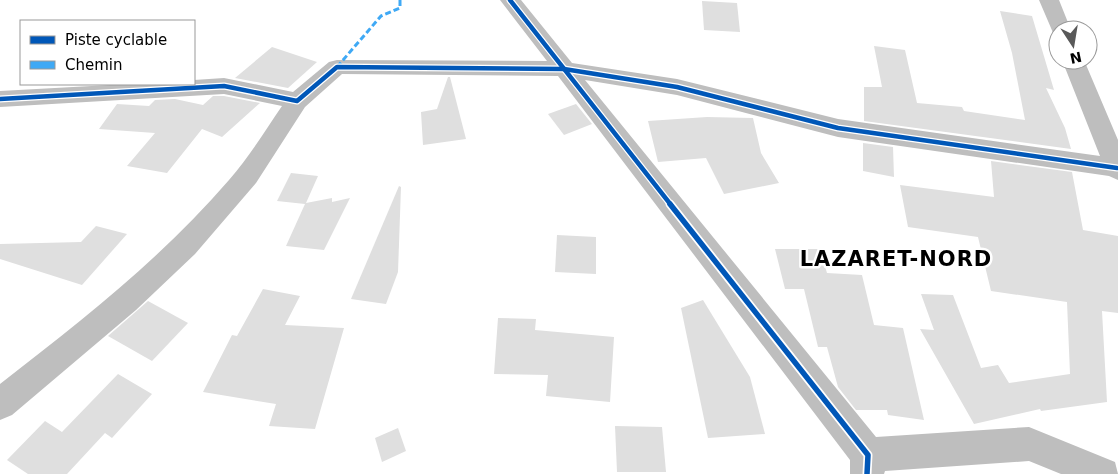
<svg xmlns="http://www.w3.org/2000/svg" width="1118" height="474" viewBox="0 0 1118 474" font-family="'DejaVu Sans',sans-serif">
<rect width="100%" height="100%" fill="#fff"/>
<!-- building -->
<g fill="#dfdfdf">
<polygon points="702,1 737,3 740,32 704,30"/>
<polygon points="1000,11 1032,16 1054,90 1046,88 1065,128 1071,149 864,121 864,87 882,87 874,46 905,50 917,103 962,107 964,111 1025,120 1012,53"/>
<polygon points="272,47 317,62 288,88 235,78"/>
<polygon points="448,77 450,77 466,139 423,145 421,112 437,109"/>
<polygon points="213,96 224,96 260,103 222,137 202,129 167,173 127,166 155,133 99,129 117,104 149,106 155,100 175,99 203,105"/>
<polygon points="576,104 592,124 564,135 548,114"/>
<polygon points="707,117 753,118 761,153 779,183 724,194 706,158 658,162 648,121"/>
<polygon points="863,143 893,147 894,177 863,171"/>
<polygon points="991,161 1072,172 1083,230 1118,236 1118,313 1102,311 1107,402 1041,411 1040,409 974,424 920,329 934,330 921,294 953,295 981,368 998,365 1009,383 1070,374 1067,302 991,291 978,237 908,227 900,185 994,197"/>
<polygon points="291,173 318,176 306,203 332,198 332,202 350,198 324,250 286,246 305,204 277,201"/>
<polygon points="399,186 401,187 398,272 386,304 351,299"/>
<polygon points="96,226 127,234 82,285 0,259 0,244 81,242"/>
<polygon points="557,235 596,237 596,274 555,272"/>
<polygon points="775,249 820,249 827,273 862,275 874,325 903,328 924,420 888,415 887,410 856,410 838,387 827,347 818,347 804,289 785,289"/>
<polygon points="263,289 300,296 285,325 344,328 315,429 269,426 276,404 203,392 232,335 237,336"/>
<polygon points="703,300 750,377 765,434 708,438 681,308"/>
<polygon points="148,301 188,323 152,361 108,336"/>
<polygon points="498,318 536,319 535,330 614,337 610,402 546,396 548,375 494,374"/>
<polygon points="118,374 152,394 112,438 105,433 67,474 28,474 7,460 45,421 62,432"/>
<polygon points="615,426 662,427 666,472 617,472"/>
<polygon points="398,428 406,451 382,462 375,438"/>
</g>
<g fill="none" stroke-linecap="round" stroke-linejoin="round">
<!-- street -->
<g fill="#bebebe" fill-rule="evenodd">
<path d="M500,0H521L572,63L677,79L838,119L1100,156L1062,60H1084L1118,140V180L1109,176L838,137L677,95L585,80L876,437L1029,427L1115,462L1118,474H1061L1029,461L885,471L884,474H850V460L558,76L342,74L305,107L256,183L195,254L136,310L12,415L0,420V384C81,321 162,258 229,180C249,157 265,131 282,106L224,94L0,107V91L128,84H194V80L224,78L293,92L329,62L337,60L547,61Z"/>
<polygon points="1039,0 1059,0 1071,30 1058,30 1058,36 1054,35"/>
</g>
<!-- quiet -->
<polyline stroke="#3fa9f5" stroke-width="3" stroke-dasharray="6 3" stroke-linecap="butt" points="337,67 381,16 400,8 400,0"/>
<!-- cycleway-far1 casing -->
<g stroke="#fff" stroke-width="7">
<g id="cycleway-far1">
<polyline points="510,0 671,205"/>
<polyline points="0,99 224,86 297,101 337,67 564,69 677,87 838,128 1117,168"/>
</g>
</g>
<!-- cycleway casing -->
<g stroke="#fff" stroke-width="9">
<polyline id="cycleway" points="670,204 868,455 867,474"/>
</g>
<!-- cycleway-far1 -->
<use href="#cycleway-far1" stroke="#0057b8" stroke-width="4.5"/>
<!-- cycleway -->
<use href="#cycleway" stroke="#0057b8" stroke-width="5.5"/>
</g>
<g text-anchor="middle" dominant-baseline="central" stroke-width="5" stroke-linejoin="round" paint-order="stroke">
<!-- district labels -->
<g font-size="21" font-weight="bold" letter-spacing="1" fill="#000" stroke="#fff">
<text x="896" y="259">LAZARET-NORD</text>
</g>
</g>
<!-- legend -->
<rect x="20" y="20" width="175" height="65" fill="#ffffff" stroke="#999999"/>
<rect x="30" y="36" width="25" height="8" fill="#0057b8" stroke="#999999"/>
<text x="65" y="45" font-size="15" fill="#000000">Piste cyclable</text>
<rect x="30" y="61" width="25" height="8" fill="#3fa9f5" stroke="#999999"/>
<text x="65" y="70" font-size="15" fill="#000000">Chemin</text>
<!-- north arrow -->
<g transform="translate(1073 45) rotate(168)"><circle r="24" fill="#ffffff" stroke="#999999"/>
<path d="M0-4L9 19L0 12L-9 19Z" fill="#595959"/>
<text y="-8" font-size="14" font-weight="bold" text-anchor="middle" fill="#000000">N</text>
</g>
</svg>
